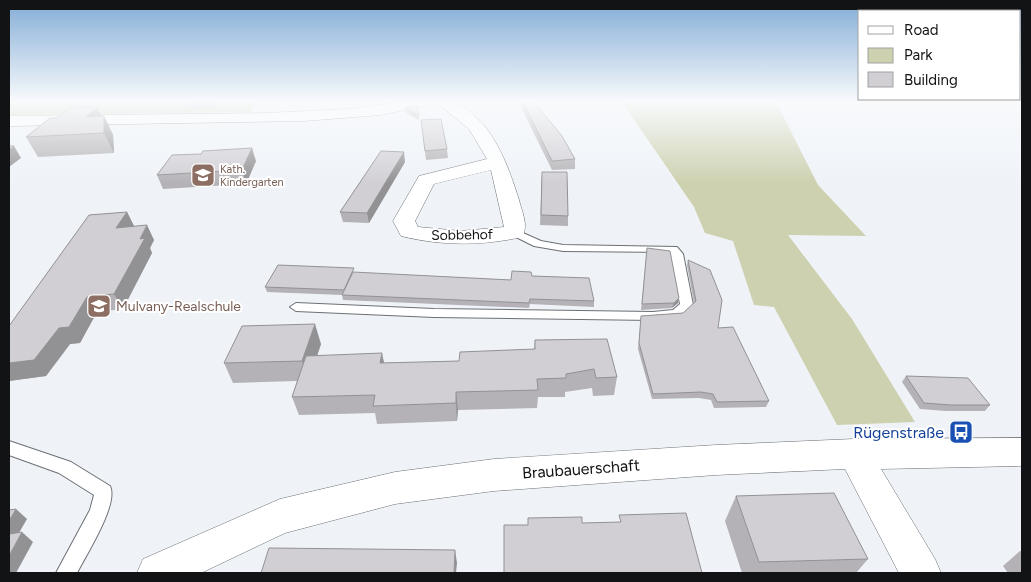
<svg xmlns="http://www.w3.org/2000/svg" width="1031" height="582" viewBox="0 0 1031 582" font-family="Figtree,sans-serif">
<rect width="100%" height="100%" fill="#eff3f8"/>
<!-- green -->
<g fill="#cdd1af">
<polygon points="9,102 258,102 251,112 9,115"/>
<polygon points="622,102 776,102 818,185 866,236 788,235 852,319 915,422 837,425 774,307 754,305 733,241 705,233 694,207"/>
</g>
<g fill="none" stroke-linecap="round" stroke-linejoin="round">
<!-- service casing -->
<g stroke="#6c7074" stroke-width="2">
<g id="service">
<polygon points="514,229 541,241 563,245 677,247 683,254 693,305 681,317 653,320 434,317 296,311 290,307 296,303 434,309 653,312 673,310 680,304 670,252 563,251 534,246 510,234 509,232 510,230"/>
<path d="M9,441L71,462L110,486C119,504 86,555 77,573H56L90,510L94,495L59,473L9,455Z"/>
</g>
</g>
<!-- minor casing -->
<g stroke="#6c7074" stroke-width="1">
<g id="minor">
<polygon points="402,102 432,102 430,105 380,115 304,121 9,126 9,116 267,113 350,109"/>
<path d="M436,102C442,102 450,101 455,103C492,119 508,165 519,200C522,212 529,226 522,237C482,246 441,246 401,236L393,221L419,176L487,159L469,129ZM491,170L504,227L461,231L418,227L415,221L434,184Z"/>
<polygon points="1022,438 1022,466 881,469 935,559 941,573 899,573 845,469 716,475 494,491 395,504 285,533 201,573 137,573 143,559 280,499 395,472 494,459 716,445 854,439"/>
</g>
</g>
<!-- service -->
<use href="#service" fill="#fff" fill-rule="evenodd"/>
<!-- minor -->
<use href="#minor" fill="#fff" fill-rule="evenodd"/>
</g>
<!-- wall -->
<g fill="#b4b2b6">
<polygon points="187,102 219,102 214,109 190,110"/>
<polygon points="521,102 534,102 575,159 575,169 552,170 521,107"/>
<polygon points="417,105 419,120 405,112 405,108"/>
<polygon points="101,116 104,116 113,135 114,153 38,157 26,137"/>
<polygon points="421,120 447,149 448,158 426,160"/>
<polygon points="256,161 246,184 163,189 157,175"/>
<polygon points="405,162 369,223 343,222 340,212"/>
<polygon points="542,172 568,216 568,226 540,225"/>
<polygon points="127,212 134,226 154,240 150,248 152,253 123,309 97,312 80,343 70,344 46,376 9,381 9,326"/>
<polygon points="647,248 679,298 678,303 672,308 641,310"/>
<polygon points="688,260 718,328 769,401 766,407 714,408 711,400 699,398 652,399 638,349 641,316 683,313 694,303 687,265"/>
<polygon points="355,273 511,280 532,276 594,301 594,307 530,304 529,308 343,300 342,295 267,292 265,287"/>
<polygon points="535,340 617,377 614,395 593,396 592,388 565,392 565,397 538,397 537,408 458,410 457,421 377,424 375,413 299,415 292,397 297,381 233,383 224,363 321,344 317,355 384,363 459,361 534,349"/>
<polygon points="906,376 990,405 985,411 946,411 920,409 902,382"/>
<polygon points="736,496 868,559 856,573 742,573 725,521"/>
<polygon points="1020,551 1022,551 1022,573 1008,573 1003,566"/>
</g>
<!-- shaded-wall -->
<g fill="#929194">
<polygon points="212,102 219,102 214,109"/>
<polygon points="97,107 104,122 104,116 113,135 114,153 104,133 86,117"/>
<polygon points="14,146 21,158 9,167 9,150"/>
<polygon points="252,148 256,161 246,184 242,170"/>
<polygon points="404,152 405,162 369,223 367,213"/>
<polygon points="127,212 134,226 116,228"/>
<polygon points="147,225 154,240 150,248 152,253 123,309 114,294 140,239"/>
<polygon points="87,297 97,312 80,343 70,344 46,376 9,381 9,363 59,328"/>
<polygon points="679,298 678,303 672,308 674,303"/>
<polygon points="315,324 321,344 309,381 302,361"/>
<polygon points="382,353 386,372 380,363"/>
<polygon points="456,392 458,410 457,421 456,403"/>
<polygon points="16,509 27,519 12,545 9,543 9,521"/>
<polygon points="22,532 33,542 16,573 9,573 9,556"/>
<polygon points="455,550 457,563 456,573 454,573"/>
</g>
<!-- building -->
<g fill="#d1cfd4" stroke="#929194">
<polygon points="523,102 534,102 562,136 575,159 552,161"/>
<polygon points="417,105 419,116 405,108"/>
<polygon points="97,107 86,117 104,116 104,133 26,137 50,118 57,118 70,108"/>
<polygon points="441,119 447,149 425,151 421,120"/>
<polygon points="9,146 14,146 9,150"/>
<polygon points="252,148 242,170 157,175 172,155 201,154 203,151"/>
<polygon points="381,151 404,152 367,213 340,212"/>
<polygon points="542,172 567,172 568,216 541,215"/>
<polygon points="127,212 116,228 147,225 140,239 145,238 114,294 87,297 69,327 59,328 34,360 9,363 9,326 89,215"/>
<polygon points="647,248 670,251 679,298 674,303 642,304"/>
<polygon points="688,260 710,270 722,300 718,328 733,327 769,401 717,402 713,394 701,392 653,394 639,343 641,316 683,313 696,301"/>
<polygon points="278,265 354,268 344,290 265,287"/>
<polygon points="512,271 531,272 532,276 589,278 594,301 530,299 529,303 342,295 353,272 511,280"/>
<polygon points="315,324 302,361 224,363 242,326"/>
<polygon points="607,339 617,377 596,378 594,369 566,374 566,378 537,379 538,390 456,392 456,403 373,406 375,395 292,397 306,356 382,353 380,363 459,361 460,352 535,349 535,340"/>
<polygon points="906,376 968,378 990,405 951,405 924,403"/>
<polygon points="834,493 868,559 759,562 736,496"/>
<polygon points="16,509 9,521 9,510"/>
<polygon points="686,513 702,573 504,573 504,525 528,525 528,518 582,517 582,523 621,522 619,515"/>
<polygon points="22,532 9,556 9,534"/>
<polygon points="269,548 455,550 454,573 261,573"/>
</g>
<!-- sky -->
<linearGradient id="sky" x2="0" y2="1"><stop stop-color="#82acd6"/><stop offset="0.55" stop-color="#f8fafc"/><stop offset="1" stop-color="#f8fafc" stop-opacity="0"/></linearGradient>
<rect width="1031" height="184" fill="url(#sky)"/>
<!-- icons -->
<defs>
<g id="school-square" transform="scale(1.25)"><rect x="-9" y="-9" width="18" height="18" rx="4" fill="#8d6e63" stroke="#fff"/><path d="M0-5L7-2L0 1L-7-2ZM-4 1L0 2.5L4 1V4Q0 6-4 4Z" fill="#fff"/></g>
<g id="bus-square" transform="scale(1.25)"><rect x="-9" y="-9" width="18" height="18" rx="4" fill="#1a4fb4" stroke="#fff"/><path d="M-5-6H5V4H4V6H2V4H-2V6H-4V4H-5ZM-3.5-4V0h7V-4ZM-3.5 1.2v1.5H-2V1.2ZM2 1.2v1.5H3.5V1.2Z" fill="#fff"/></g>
</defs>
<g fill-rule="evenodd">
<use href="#school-square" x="203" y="175"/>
<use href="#school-square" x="99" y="306"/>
<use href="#bus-square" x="961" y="432"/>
</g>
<g text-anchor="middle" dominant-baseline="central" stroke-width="4" stroke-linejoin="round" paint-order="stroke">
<!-- far-education labels -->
<g font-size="11" fill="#785e54" stroke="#fff" text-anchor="start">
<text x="220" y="169">Kath.<tspan x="220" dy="13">Kindergarten</tspan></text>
</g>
<!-- street labels -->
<g font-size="14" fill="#121315" stroke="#fff">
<text transform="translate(462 235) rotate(-1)">Sobbehof</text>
</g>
<!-- education labels -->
<g font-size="14" fill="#785e54" stroke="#fff" text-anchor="start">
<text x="116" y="306">Mulvany-Realschule</text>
</g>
<!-- near-transit labels -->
<g font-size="16" fill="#164399" stroke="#fff" text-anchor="end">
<text x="944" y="432">Rügenstraße</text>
</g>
<!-- near-street labels -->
<g font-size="16" fill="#121315" stroke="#fff">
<text transform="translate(581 469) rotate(-4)">Braubauerschaft</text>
</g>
</g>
<!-- border -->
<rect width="1031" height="582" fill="none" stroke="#121315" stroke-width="20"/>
<!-- legend -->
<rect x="858" y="10" width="162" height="90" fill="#ffffff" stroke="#a0a1a1"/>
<rect x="868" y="26" width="25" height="8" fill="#ffffff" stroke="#a0a1a1"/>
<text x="904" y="35" font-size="15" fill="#121315">Road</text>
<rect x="868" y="48" width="25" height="15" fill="#cdd1af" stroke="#a0a1a1"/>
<text x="904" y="60" font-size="15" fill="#121315">Park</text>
<rect x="868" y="72" width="25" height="15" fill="#d1cfd4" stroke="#a0a1a1"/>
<text x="904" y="85" font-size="15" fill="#121315">Building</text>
</svg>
